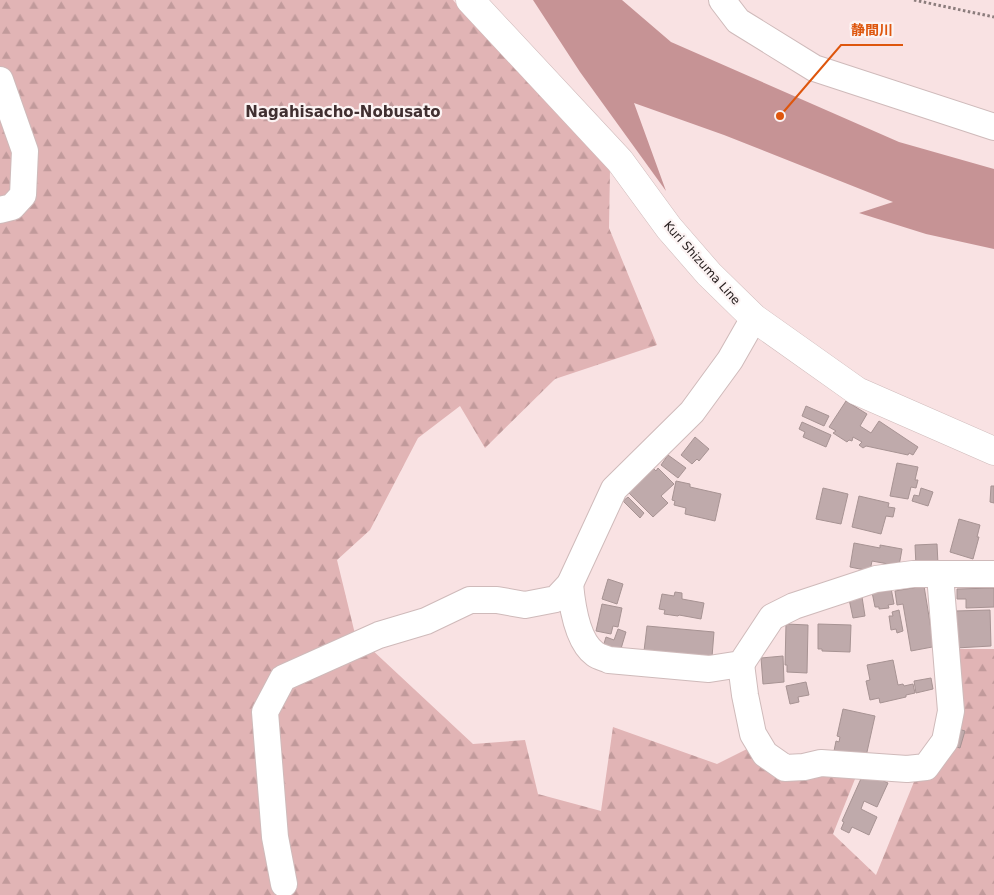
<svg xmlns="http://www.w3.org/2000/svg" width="994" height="895" viewBox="0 0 994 895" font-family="'DejaVu Sans','Noto Sans JP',sans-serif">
<defs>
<pattern id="forest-firs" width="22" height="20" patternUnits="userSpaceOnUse" patternTransform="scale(1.25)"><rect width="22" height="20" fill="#e1b4b5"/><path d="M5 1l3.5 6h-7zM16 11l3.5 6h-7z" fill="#c19a9b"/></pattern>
</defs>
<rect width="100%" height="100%" fill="#f9e2e3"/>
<!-- forest -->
<polygon fill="url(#forest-firs)" points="0,0 453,0 476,27 537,87 610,170 609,228 657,345 555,379 485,448 460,406 418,438 370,530 337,560 355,634 473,744 525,740 538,794 601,811 613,727 717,764 753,746 767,762 859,769 833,834 876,875 918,772 943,726 953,649 994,649 994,895 0,895"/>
<!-- water -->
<polygon fill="#c69395" points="533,0 622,0 671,42 899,142 994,169 994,249 926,234 859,213 893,202 724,135 634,103 666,191 580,72"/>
<!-- building -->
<g fill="#bfaaab" stroke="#a79393">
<polygon points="846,401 867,414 860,426 871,433 879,421 918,447 913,455 909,453 908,455 866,446 863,448 859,445 862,442 853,437 852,441 849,440 847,442 833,433 836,431 829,427"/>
<polygon points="806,406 829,416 824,426 802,416"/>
<polygon points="802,422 831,435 826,447 803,437 805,432 799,429"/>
<polygon points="695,437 709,449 699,461 697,459 692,464 681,455"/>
<polygon points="668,455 686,468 678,478 661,465"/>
<polygon points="897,463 918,467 915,480 918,480 916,488 911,487 908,499 890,496"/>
<polygon points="658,468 674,484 661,496 668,503 653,517 629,493 654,469 656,471"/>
<polygon points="676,481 690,484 690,487 721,494 715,521 685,514 686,508 674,505 675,501 672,500"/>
<polygon points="991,486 994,486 994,503 990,502"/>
<polygon points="823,488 848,494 841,524 816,519"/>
<polygon points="921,488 933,492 928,506 912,501 914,495 919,496"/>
<polygon points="859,496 889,503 888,507 895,508 893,517 886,516 881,534 852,527"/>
<polygon points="628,497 644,513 640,518 623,501"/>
<polygon points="959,519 980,525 977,537 979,537 973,559 950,552"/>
<polygon points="854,543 880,548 880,545 902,549 899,566 872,561 870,571 850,567"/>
<polygon points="937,544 938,564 916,566 915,545"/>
<polygon points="608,579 623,584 617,604 602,599"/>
<polygon points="924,586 932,635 943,645 911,651 903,604 897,605 895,591"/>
<polygon points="891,588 894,604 888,605 889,608 879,609 879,607 875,607 872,592"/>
<polygon points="994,588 994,607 966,608 966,599 957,599 957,589"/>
<polygon points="675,592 682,593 682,599 704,603 701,619 679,615 678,616 664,614 665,610 659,609 662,594 674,596"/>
<polygon points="862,597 865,616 853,618 849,599"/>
<polygon points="602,604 622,608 618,627 613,626 611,634 596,631"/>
<polygon points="899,610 903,631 897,633 896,629 891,630 889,616 893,616 892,612"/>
<polygon points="990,610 991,646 956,648 955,611"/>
<polygon points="786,624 808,625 807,673 787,672 787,665 785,665"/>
<polygon points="818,624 851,625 850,652 822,651 822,649 818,649"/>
<polygon points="647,626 714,632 712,657 644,651"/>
<polygon points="618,629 626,632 620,652 603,647 606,637 614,640"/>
<polygon points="783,656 784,682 763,684 761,658"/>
<polygon points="893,660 898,685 903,684 904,686 913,684 915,693 906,695 906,697 880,703 879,698 870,700 866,681 870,680 867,665"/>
<polygon points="931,678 933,689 916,693 914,681"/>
<polygon points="806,682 809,695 798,697 799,702 790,704 786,686"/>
<polygon points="843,709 875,716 865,761 834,751 836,741 839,742 840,737 837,736"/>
<polygon points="952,727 965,731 960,748 947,744"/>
<polygon points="864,772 888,783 877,807 864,801 861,809 877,817 869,835 852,827 849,833 841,829 844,822 842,821"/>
</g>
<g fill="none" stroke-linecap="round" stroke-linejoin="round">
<!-- minor casing -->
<g stroke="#cfbaba" stroke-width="28">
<g id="minor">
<polyline points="722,0 738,21 814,68 994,127"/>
<polyline points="0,80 25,151 23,195 12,207 0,210"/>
<path d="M570,584C572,605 577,641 595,654C599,657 605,658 609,660L709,669L741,664L772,617L794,606L876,579L913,574H994"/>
<polyline points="741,664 745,695 753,734 765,754 785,768 804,767 821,763 907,769 926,767 945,741 951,711 940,575"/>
<polyline points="284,884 275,837 265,712 283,678 379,635 426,621 470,600 497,600 525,605 556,599 570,584 614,489 692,412 730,360 754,318"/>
</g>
</g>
<!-- major casing -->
<g stroke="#cfbaba" stroke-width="29">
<polyline id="major" points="470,0 620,161 669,228 709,274 754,318 857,391 994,451"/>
</g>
<!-- path -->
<polyline stroke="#8c7d7d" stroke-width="3" stroke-dasharray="2.5 2.5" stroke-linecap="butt" points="914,0 994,17"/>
<!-- minor -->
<use href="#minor" stroke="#fff" stroke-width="26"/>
<!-- major -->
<use href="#major" stroke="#fff" stroke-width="28"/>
</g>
<g text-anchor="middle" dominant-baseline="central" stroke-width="4.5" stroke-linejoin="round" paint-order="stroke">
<!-- street labels -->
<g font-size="12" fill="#251d1d" stroke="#fcf3f3">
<text transform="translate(702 263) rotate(48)">Kuri Shizuma Line</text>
</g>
<!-- quarter labels -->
<g font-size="15" font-weight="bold" fill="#402f30" stroke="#fcf3f3">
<text x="343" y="112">Nagahisacho-Nobusato</text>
</g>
</g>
<!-- callouts -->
<path fill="none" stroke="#de560d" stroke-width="2" d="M780 116L841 45H903"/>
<circle fill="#de560d" stroke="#fcf3f3" stroke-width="2" cx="780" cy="116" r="5"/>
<g font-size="14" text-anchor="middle" font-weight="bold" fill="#de560d" stroke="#fcf3f3" stroke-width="4.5" stroke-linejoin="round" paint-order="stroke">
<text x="872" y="35">静間川</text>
</g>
</svg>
